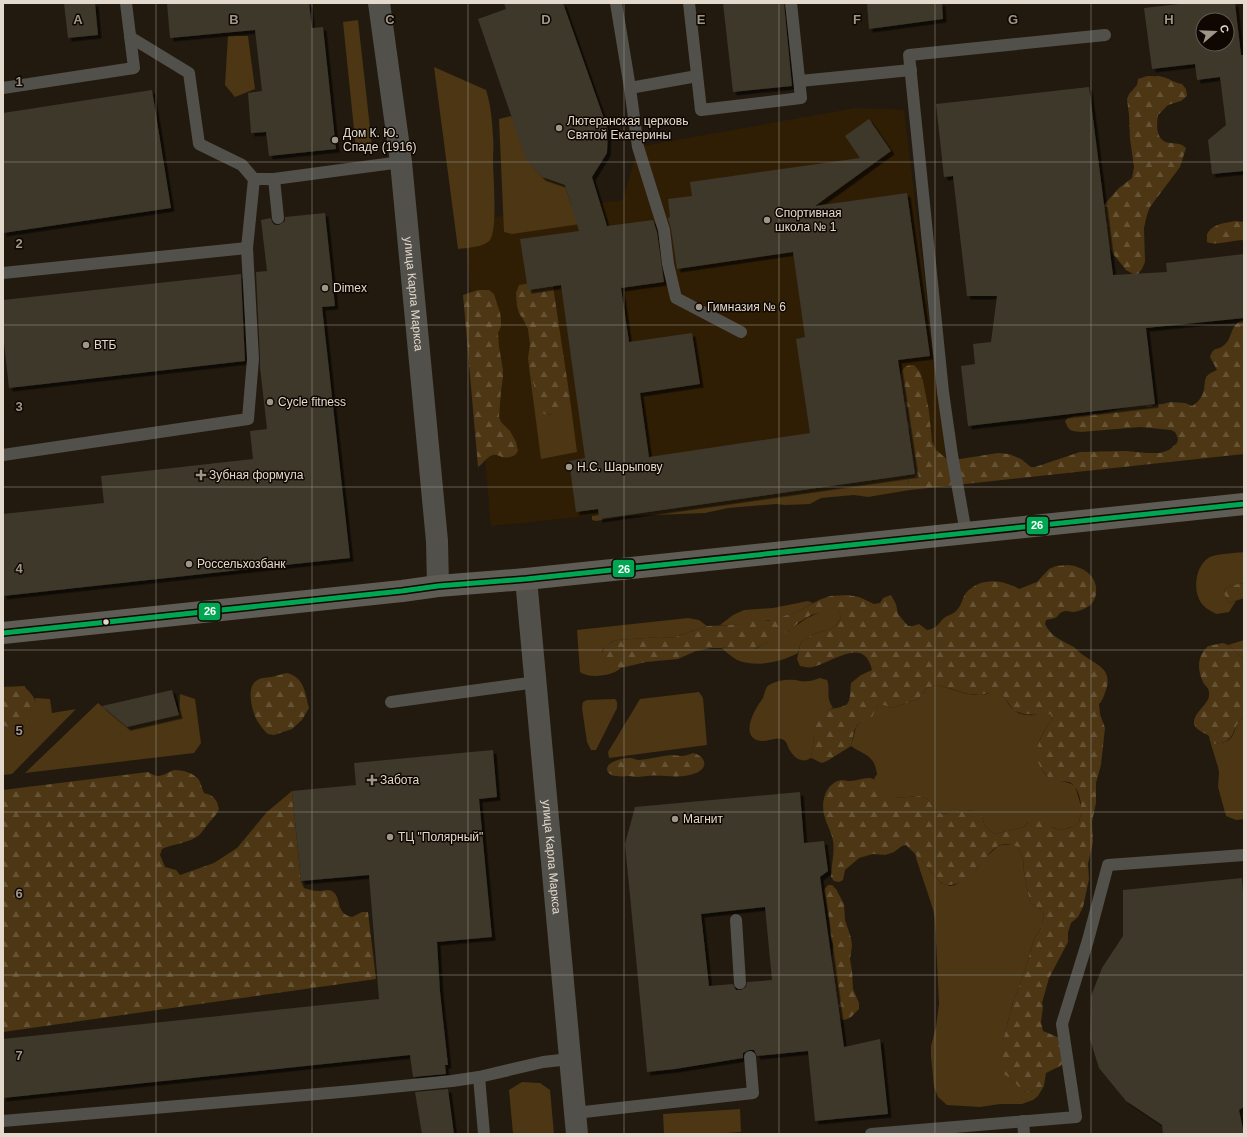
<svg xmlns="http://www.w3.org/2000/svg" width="1247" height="1137" viewBox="0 0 1247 1137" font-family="Arial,sans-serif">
<defs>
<pattern id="forest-firs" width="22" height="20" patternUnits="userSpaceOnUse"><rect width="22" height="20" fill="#4c3614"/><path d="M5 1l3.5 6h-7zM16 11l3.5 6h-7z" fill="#665235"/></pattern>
<filter id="shadow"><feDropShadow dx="3.5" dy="3.5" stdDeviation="0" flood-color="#0009"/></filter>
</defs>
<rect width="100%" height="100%" fill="#221a0e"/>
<!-- built -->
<polygon fill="#301e04" points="856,108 904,110 948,477 491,526 464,221 623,200 638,147"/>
<!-- grass -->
<g fill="#4c3614">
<polygon points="358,20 372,146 356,149 343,22"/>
<polygon points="228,36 248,36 255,89 235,97 225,85"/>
<path d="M434,67L486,90C491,105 492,121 493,136C494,144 493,152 493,160C493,176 498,229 490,240C485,247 466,248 458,249Z"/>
<polygon points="511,116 542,177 565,185 571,205 594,222 512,234 504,232 499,119"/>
<path d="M530,375C532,381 535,387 537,393C540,405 534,407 546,415L552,414L570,399L577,452L541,459Z"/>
<polygon points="906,468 910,490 868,497 854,495 821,498 810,504 785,505 776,504 728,508 705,513 629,516 596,521 592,520 592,516"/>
<path d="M1244,552V583L1233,585L1225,589L1224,594L1229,603L1236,601L1229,612L1217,614C1212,612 1205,608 1202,604C1192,591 1195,565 1210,557C1216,554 1236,553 1244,552Z"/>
<polygon points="808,601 813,603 797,612 773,620 731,625 720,625 733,615 744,610 773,608"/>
<path d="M833,610L839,612L841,617C835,632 824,629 812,635C808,637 805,640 801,642L798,653C781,662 756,668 737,660C732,657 726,652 722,648C734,644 744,653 757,648L787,632L807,618L823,611Z"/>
<path d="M688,618L699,620L707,626L672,638L661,637L617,640L611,642L602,650L605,668H621C613,676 589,679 580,672L577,630Z"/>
<polygon points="1244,640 1244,659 1228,645"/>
<path d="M820,678L827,680C831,692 825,695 833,708L827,710L811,735L814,739L811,758C802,764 794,758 789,749C788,747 787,743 785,741C778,735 769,742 761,741C739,738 754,710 761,701C765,697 764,688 769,685C777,680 787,679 796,680C800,681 804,682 808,681C812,681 816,679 820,678Z"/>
<path d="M938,685C948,688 970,696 980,695C986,695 991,691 998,693C1005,695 1006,701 1010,706C1019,719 1037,715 1050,713L1053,718C1048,725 1039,738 1038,746C1036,756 1039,771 1049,777C1057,783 1067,780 1075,786L1082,809L1079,822L1074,826L1062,830L1057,829L1052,827L1028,822L1024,827L994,834L985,826L982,817L973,810L942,814L937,812L931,803L927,799L920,796L895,798H887C881,792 880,785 874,779L877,774C874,754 865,756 851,746L856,727L859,723L868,720C872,715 874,709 878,705H883L893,708L918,699L927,688Z"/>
<polygon points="699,692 703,698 707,745 609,758 608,752 640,699"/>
<polygon points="180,694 195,699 201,743 194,753 25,773 98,703 127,727 179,715"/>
<path d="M35,698L50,699L52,713L76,709L12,774L3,775V726C17,729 29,724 34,710C35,705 36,703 35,698Z"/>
<polygon points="613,699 615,699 617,702 617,708 596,750 591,750 587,742 582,708 583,702 587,700"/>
<path d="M1244,717V819L1236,820L1226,816L1218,787L1219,773L1218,767L1210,741L1214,744C1219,743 1226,743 1230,739C1237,732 1233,725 1244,717Z"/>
<polygon points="1002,845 1013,845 1018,847 1023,859 1024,872 1030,903 1040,909 1044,915 1043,921 1041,928 1034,939 1025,970 1013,1002 1003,1041 1003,1073 1008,1076 1025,1092 1031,1092 1044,1086 1038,1096 1033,1100 1022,1104 1000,1104 980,1107 947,1105 938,1097 934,1087 931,1056 931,1046 936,1027 939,1004 935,920 933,909 916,858 915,853 941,883 950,886 955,885 971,874 978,868 983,860 998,846"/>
<polygon points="522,1082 540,1083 550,1090 554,1134 513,1134 509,1090"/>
<polygon points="740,1109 741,1132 711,1134 664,1134 663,1114"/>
</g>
<!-- forest -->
<g fill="url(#forest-firs)">
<path d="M1147,76C1152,76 1158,76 1163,77C1170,79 1175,83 1182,84L1186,89L1187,96L1181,101L1168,105L1158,115C1156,127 1156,142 1171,143C1178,144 1181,143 1186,148L1180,167L1150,207L1147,215L1144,228L1145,262L1142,269L1138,274H1133L1126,270L1106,245L1101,208L1119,188L1132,178L1134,167L1130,139L1129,115L1127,99L1129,94L1137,85L1138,79Z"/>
<path d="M1235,221L1244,222V240C1233,240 1216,246 1207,242V234C1212,224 1225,223 1235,221Z"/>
<polygon points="552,280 570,399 555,413 546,415 539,411 537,406 537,393 530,375 528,358 530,345 528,329 523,319 519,313 517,306 516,293 519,285"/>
<path d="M478,290H489L494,294L500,313L501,319V326L498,333L499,347L503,370V377L501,391L499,417L501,422L510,431L516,442L518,451L515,455C511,457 507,458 502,457C499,456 496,454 493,455C486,457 483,464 478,467L463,295Z"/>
<path d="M1244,319V454L910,490L906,468L899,380C901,372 903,364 914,365L920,372L923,381L929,411L932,442L936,450L947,459H960L998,453L1009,454L1021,459L1031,467H1035L1080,452L1126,451L1147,453H1160L1169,450L1177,443L1178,439L1177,436L1175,432L1171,430L1140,427L1081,432C1070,431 1069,431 1065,421L1068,418L1075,416L1102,413L1134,406L1163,404L1170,402L1185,403L1192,406C1210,395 1201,381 1208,375C1210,373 1214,371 1217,370L1210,357C1214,346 1216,351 1223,346C1234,338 1228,326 1244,319Z"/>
<path d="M1068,565C1082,566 1098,576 1096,592C1096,598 1093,603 1089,606C1085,609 1079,611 1074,612C1070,612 1066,610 1062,612C1059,613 1058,617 1055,618C1053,619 1049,619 1046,620L1045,624C1051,637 1063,641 1074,647C1077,650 1080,653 1083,655C1097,665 1113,669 1106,690C1104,695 1103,700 1099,704L1100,714L1105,728L1101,765L1096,783V803L1092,822L1093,842L1088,864L1089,879L1083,907L1078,917L1071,923L1068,932V942L1049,978L1042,1003L1043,1007L1041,1022L1043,1031L1060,1038L1067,1060L1060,1066L1046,1073L1044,1086C1018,1102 1022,1082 1003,1074V1041L1013,1002L1025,970L1034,939L1041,928L1043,921L1044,915L1040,909L1030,903L1024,872L1023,859L1018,847C1013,845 1006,843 1000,845C990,849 984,862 977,869C969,877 953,890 942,883C939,882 938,879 936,877C926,866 917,855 906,845L902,846L894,852L885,855L873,854L859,858L845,870L843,880L839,882L834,881L831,877C831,865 835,853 833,841C832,833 827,825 825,818C820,804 825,782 842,780C843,780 847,781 848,781C859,782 871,772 879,784C882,789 883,793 887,798H895L920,796L927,799L931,803L937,812L942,814L973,810L978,813L982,817L985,826L994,834L1024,827L1032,818C1034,818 1036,817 1039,818C1045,819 1047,824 1052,827C1061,833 1071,828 1079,822C1080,818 1081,814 1081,810C1082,802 1078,785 1069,782C1065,781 1058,782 1053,781C1027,760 1036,742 1053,718L1050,714L1039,715L1024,714L1014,711L1004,697L1000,694L989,693L980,695L969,694L938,685L927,688L918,699L893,708L883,705H878C874,709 875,713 872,717C869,722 862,721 858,724C853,729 853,740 851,746L827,761L822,763L811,758L814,739C809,733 805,727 809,720C818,706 839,711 847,704C851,700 850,689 851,683L861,675L872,670C864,635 832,663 813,667C809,668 805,667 800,666L797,659L801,642C805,640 808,637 812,635C824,629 835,632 841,617L839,612L827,611L811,615L798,623L792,629L775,639L752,650H742L727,647L722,648H711L696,651L678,659L646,662L621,668H605L601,664C601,651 604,644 617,640L661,637L672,638L707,626L731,625L756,621H768L797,612L819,600L830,596L847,595L859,597L874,604L880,603L883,598L891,595L896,604L898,614L908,626H913L919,624L927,630C936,629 938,624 944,618C948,615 954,614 957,610C962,605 962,598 966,593C980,577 1002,579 1019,589L1037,582L1049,569L1056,566Z"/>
<polygon points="1244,583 1244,598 1229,603 1224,594 1225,589 1233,585"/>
<path d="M1223,643L1228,645L1244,659V717C1229,728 1239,742 1214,744L1210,741L1209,736C1204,732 1194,730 1194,722C1195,710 1211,704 1209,692C1209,688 1205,686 1203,682C1197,669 1197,656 1208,646Z"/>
<path d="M287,673C305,678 305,693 309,708L302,720L292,729L274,735L268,734C264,731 261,726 258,722C252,713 246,688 256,681C261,677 266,678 271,677C277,676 281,674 287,673Z"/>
<path d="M24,686C31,694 38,699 36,711C32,714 32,718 28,721C22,727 11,728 3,726V687Z"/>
<path d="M693,753C706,756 709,768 696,773C678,780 665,774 647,776C644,776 641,777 638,777C635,777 632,776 629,776C625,776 621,777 617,776C613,776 608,774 607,770C606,761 624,758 630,758C633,758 636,760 639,760C650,759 661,756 672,755C675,755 678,756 681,756C685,756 690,754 693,753Z"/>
<path d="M174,770C183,770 194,773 199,780C201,784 202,789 204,793C214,795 217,800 219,809C216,816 212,819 208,824C204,828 202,833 198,836C189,843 173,844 162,849L160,855L165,867L176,870L180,875L214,863L237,848L267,812L292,791L301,881L304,888C309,890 314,891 320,891C324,891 328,889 332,891C343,898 334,913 352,917L362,912H368L376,979L3,1032V790L148,772C160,780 163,774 174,770Z"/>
<polygon points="828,885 832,885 836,889 844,904 845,920 851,938 852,946 850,959 852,971 853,989 859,1003 859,1009 850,1018 844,1020 838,1019 832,965 833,944 831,939 829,919 824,890"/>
</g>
<!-- building -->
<g fill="#3d372c" fill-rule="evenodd" filter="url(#shadow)">
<polygon points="64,3 95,3 98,35 68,38"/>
<polygon points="167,3 309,3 312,28 323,27 336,149 269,156 266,132 251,133 248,93 262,91 255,30 170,38"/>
<polygon points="504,3 563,3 608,130 607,153 592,177 607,226 653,220 657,232 664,282 621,288 629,342 692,333 700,384 640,393 649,457 810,433 796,339 805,337 793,252 677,269 671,229 668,218 670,217 668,199 692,196 690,182 860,158 845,136 869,119 891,151 815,206 907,193 930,356 898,360 915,474 599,519 598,509 576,512 569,461 585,458 561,285 528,290 520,239 579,231 565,185 542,177 526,159 478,19 506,9"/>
<polygon points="723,3 784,3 792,86 733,92"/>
<polygon points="867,3 942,3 943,19 869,29"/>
<path d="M1188,3H1235L1241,55H1244V171L1212,174L1208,140L1226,125L1220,77L1197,80L1195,64L1152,69L1144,8ZM1203,20H1227V44H1203Z"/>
<polygon points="1089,87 1113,275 1167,272 1166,263 1244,254 1244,318 1146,328 1155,404 968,426 961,366 975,364 973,344 991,342 997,296 967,296 953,176 944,177 936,104"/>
<polygon points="152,90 171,208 3,233 3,113"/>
<polygon points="325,213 335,306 322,307 350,558 3,596 3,514 104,503 101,476 253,459 250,431 267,429 260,367 260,359 256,272 267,271 261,220 271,218 272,222 275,225 279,225 285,221 285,217"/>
<polygon points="241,274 245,361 9,388 3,333 3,300"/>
<polygon points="172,690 179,715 127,727 102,706"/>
<polygon points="493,750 497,797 479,799 492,937 437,942 440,992 448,1065 445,1065 446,1074 413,1077 410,1055 3,1098 3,1039 379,999 369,875 301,881 292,791 356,785 354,763"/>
<path d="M800,792L804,843L824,841L828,871L820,877L844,1047L880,1039L888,1114L815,1121L808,1051L757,1056L754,1050H749L743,1053V1058L675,1069L647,1072L625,844L635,807ZM765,907L772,980L747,982L746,987L741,990H736L733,984L709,986L701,914Z"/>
<polygon points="1242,878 1244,905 1244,1107 1239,1110 1244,1134 1163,1134 1162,1125 1126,1101 1099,1068 1090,1039 1091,996 1102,968 1123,936 1123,890"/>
<polygon points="448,1089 454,1134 422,1134 415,1092"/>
</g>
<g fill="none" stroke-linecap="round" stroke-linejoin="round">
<!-- lane -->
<g stroke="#52504b" stroke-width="12">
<polyline points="616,3 630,88 638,147 664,230 668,264 676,298 741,332"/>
<polyline points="689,3 701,110 801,98 791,3"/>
<polyline points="130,37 189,73 199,144 242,165 254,179"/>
<polyline points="800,81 911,70"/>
<polyline points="3,88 134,68 126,3"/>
<polyline points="630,88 697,76"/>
<polyline points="274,179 278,218"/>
<polyline points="3,273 247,248"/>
<polyline points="3,455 248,419 253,359 247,248 254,179 274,179 401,162"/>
<polyline points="966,533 952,455 943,392 909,55 1105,35"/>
<polyline points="391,702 536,682"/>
<polyline points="736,920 740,983"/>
<polyline points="479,1077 484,1134"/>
<polyline points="575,1113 753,1093 750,1057"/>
<polyline points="3,1121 352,1091 452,1081 479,1077 543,1062 570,1059"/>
<polyline points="1023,1121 1024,1134"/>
<polyline points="871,1134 1076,1117 1062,1024 1088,940 1108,865 1244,855"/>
</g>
<!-- street -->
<g stroke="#52504b" stroke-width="22">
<path id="s1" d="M379,3L401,162L437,541L438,586"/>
<path id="s2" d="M526,579L577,1134"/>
</g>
<!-- secondary -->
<polyline stroke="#5f5b55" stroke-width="22" points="3,633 402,591 438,586 526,579 1244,504"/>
<!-- bus-1 casing -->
<g stroke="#0e0702" stroke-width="8">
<polyline id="bus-1" points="3,633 402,591 438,586 526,579 1244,504"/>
</g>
<!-- bus-1 -->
<use href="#bus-1" stroke="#00a651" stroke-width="5"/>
</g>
<!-- grid -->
<path fill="none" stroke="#9f968a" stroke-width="1" stroke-opacity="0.55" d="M156,3V1134M312,3V1134M468,3V1134M624,3V1134M779,3V1134M935,3V1134M1091,3V1134M3,162H1244M3,325H1244M3,487H1244M3,650H1244M3,812H1244M3,975H1244"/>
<!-- markers -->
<g fill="#9f968a" stroke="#0e0702" stroke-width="1.5">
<circle cx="559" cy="128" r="4"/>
<circle cx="335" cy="140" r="4"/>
<circle cx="767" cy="220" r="4"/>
<circle cx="325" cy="288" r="4"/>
<circle cx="699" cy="307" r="4"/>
<circle cx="86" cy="345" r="4"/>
<circle cx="270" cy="402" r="4"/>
<circle cx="569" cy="467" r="4"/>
<path d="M199 469h4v4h4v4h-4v4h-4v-4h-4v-4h4z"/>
<circle cx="189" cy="564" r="4"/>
<path d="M370 774h4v4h4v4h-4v4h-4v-4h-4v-4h4z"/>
<circle cx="675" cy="819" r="4"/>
<circle cx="390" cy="837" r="4"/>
</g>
<circle fill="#e3d9cc" stroke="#0e0702" stroke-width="1.5" cx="106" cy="622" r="3.5"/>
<g text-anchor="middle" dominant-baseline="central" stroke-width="3" stroke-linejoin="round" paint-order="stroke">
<!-- poi labels -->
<g font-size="12" fill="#e3d9cc" stroke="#0e0702" text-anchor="start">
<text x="567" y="121">Лютеранская церковь<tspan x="567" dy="14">Святой Екатерины</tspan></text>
<text x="343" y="133">Дом К. Ю.<tspan x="343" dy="14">Спаде (1916)</tspan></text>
<text x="775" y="213">Спортивная<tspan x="775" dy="14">школа № 1</tspan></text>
<text x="333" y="288">Dimex</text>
<text x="707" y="307">Гимназия № 6</text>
<text x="94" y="345">ВТБ</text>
<text x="278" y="402">Cycle fitness</text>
<text x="577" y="467">Н.С. Шарыпову</text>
<text x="209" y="475">Зубная формула</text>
<text x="197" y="564">Россельхозбанк</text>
<text x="380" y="780">Забота</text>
<text x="683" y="819">Магнит</text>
<text x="398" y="837">ТЦ "Полярный"</text>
</g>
<!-- street labels -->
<g font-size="12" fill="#e3d9cc" stroke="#0e0702">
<text stroke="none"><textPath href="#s1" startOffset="293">улица Карла Маркса</textPath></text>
<text stroke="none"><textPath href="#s2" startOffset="279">улица Карла Маркса</textPath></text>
</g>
</g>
<g font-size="13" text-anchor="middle" font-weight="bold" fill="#9f968a" stroke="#0e0702" stroke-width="3" stroke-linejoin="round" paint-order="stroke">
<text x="78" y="24">A</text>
<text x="234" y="24">B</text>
<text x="390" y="24">C</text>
<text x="546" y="24">D</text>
<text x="701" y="24">E</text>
<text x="857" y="24">F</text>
<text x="1013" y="24">G</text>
<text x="1169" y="24">H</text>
<text x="19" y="86">1</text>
<text x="19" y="248">2</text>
<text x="19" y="411">3</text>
<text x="19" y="573">4</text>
<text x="19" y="735">5</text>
<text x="19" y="898">6</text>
<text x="19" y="1060">7</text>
</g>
<g stroke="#0e0702" stroke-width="1.5">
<rect x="1026" y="516" width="23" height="19" rx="4" fill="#00a651"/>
<rect x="612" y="559" width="23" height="19" rx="4" fill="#00a651"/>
<rect x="198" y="602" width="23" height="19" rx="4" fill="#00a651"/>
</g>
<g font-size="11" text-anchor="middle" font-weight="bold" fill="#fff">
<text x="1037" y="529">26</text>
<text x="624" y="573">26</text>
<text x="210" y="615">26</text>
</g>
<!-- border -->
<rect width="1247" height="1137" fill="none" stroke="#e3d9cc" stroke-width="8"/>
<!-- north arrow -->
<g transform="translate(1215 32) rotate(71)"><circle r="19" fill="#0e0702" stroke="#635b53"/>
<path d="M0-3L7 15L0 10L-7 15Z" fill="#9f968a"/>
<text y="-6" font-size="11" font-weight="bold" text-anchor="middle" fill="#e3d9cc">С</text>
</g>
</svg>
